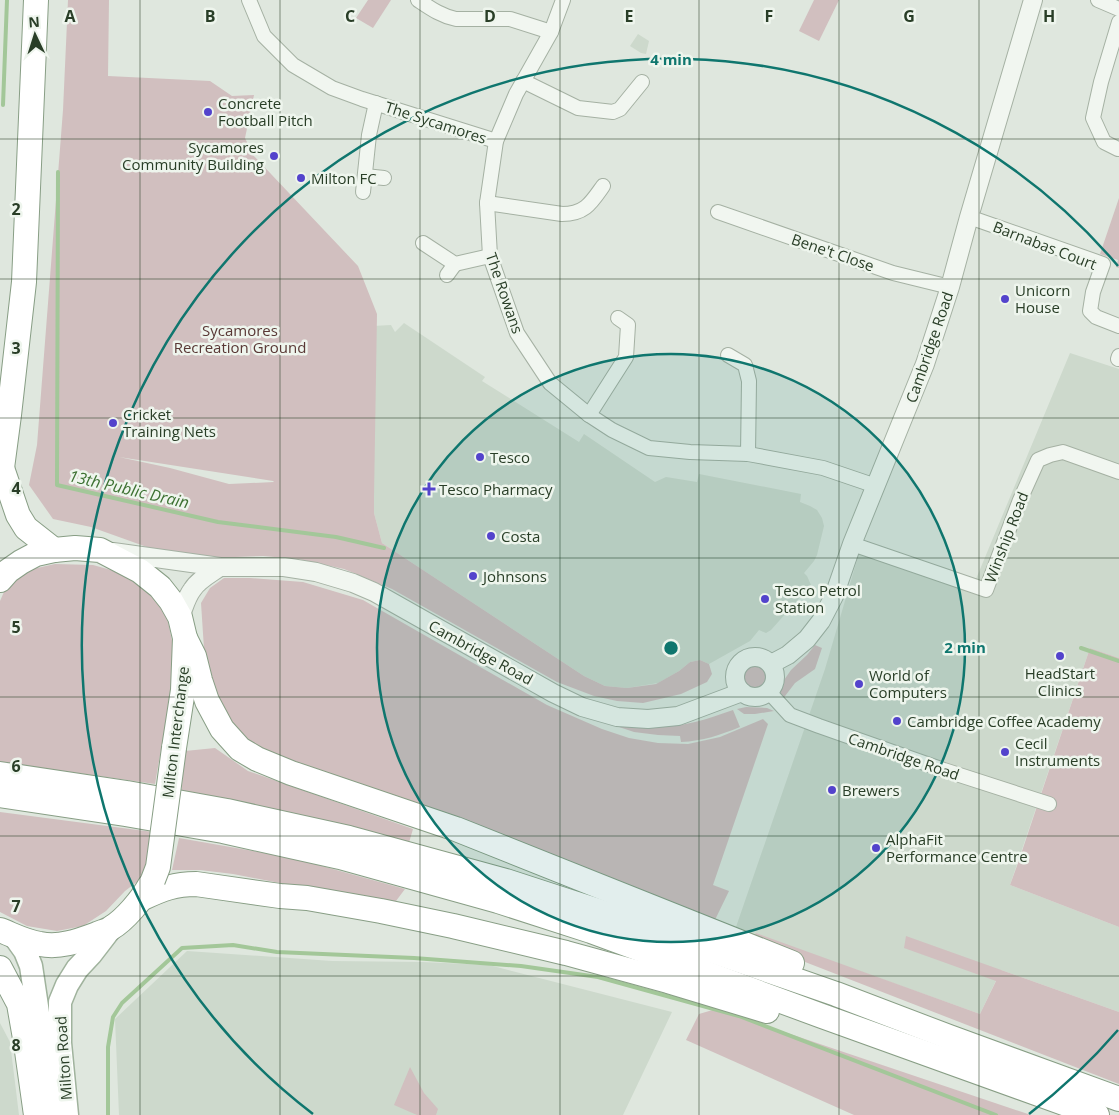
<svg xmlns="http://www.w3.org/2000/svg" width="1119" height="1115" viewBox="0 0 1119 1115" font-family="'Open Sans',sans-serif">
<rect width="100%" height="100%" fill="#dfe7de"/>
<!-- built -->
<g fill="#cdd9cc">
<polygon points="638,34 649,41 646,54 641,53 630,46"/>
<polygon points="404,323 485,377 482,381 579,442 584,434 655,482 666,477 697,482 699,474 801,494 800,502 810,506 817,510 822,518 824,526 817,555 814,561 804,573 807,576 811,585 771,630 766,633 759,630 750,641 709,664 700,660 690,662 679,671 658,683 627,688 605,686 584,676 382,543 374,513 371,406 373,326 391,325 395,332"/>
<polygon points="1070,353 1119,369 1119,658 1090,648 1010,885 1119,927 1119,1012 1001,970 980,1014 736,927 825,669 862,543 976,579"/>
<polygon points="187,951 332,961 422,962 489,965 672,1012 623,1115 119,1115 115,1019"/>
<polygon points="0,1023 10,1042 19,1115 0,1115"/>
</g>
<!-- green -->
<g fill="#d1bfbf" fill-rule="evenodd">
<path d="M68,0H109L108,76L210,81L232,96L254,95L245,138L253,155L358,266L377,314L374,497V513L382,543L584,676L605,686L627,688L656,684L679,671L690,662L700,660L709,664L712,674L707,682L681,694L643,703L617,701L594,696L557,682L392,589L344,569L298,559L263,556L208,558L158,551L91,527L53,519L29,485L37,445L63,110ZM119,457L273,481L274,482L229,484L170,468Z"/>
<polygon points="368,0 391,0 373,28 356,18"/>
<polygon points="814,0 839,0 819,41 799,31"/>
<polygon points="1119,198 1119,268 1116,267 1118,260 1100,254"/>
<polygon points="55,564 93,565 129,575 151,591 167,617 174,650 172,686 155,784 0,762 0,601 7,585 24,571"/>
<polygon points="224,578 250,578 303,582 363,600 547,705 602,729 629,738 658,743 688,744 720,737 763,719 768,724 713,885 729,891 713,924 263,750 245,738 229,724 205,664 201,603 210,588"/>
<polygon points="815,645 822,648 815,669 795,683 782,700 780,691 782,683 791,670 807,655"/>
<polygon points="1090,648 1119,658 1119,927 1010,885 1018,863"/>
<circle cx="755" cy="677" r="12"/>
<polygon points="746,707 767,708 774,711 755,714 744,714 737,709"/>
<path d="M733,710L740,727C720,735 703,741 681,742L680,736L658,735L634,732L610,724C639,727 666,729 695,722C708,719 720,714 733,710Z"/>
<polygon points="215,748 248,771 413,829 408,846 181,797 185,751"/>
<polygon points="0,812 153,832 149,860 142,878 125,891 106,911 83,926 57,931 27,926 0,912"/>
<polygon points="179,838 293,858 405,889 393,905 233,874 200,870 172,870"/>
<polygon points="756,933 980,1014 996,981 904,948 906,936 1119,1012 1119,1084 751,941"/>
<polygon points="716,1009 1031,1115 854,1115 686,1040 699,1014"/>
<polygon points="410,1067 424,1093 438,1109 436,1115 417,1115 394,1105"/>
</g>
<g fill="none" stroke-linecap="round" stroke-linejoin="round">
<!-- stream -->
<g stroke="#a3c799" stroke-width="4">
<polyline points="3,105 7,0"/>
<polyline points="58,172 57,485 218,522 336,537 384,548"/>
<polyline points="1081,648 1119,661"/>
<polyline points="108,1115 108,1047 113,1017 122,1003 182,948 233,945 277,952 414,958 521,966 598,977 739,1016 996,1115"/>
</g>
<!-- minor casing -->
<g stroke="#a5b1a3" stroke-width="16">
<g id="minor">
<polyline points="249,0 264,36 293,65 332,88 362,99 496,141"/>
<path d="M418,0C430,8 441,16 456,19H510L551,32"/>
<polyline points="563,0 551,32 516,94 496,141 487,203 490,256 517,333 550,383 589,415 612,430 649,448 690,452 748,454 823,468 876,486"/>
<polyline points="1098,0 1119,9"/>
<polyline points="523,81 578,108 613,112 620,109 642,82"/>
<polyline points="1118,149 1104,142 1093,118 1101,82 1119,22"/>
<polyline points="365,176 384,178"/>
<polyline points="363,192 369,135 376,103"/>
<path d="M487,203L562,214C585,214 591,203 603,186"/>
<polyline points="718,212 893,273 950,287"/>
<polyline points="969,217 1103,264 1093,292 1090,311 1096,317 1119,326"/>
<polyline points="423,243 455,264 490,256"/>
<polyline points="447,275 455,264"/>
<polyline points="728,355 745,365 749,381 748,454"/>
<polyline points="1118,359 1119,356"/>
<polyline points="589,415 626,357 628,325 618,318"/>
<polyline points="852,544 986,590 1020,500 1038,460 1050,455 1063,452 1119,472"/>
<polyline points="769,692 790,715 819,726 944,770 1049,804"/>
</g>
</g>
<!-- tertiary casing -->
<g stroke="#a5b1a3" stroke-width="20">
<g id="tertiary">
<polyline points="113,552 220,567 284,567 316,572 353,583 374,592 553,693 582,707 617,717 648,719 678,716 742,692"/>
<path d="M180,617C184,608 186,598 192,590C198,580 210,574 220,567"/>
<circle cx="755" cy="677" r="20"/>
<polyline points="771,664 788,655 807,639 821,621 834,596 852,544 925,364 950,287 969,217 1033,0"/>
</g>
</g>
<!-- primary casing -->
<g stroke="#a0b39d" stroke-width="25">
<g id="primary">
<polyline points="15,937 25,951 31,966 38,1013 47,1115"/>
<polyline points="67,1115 60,1043 60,1002 67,985 77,969 91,954 111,928"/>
</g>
</g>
<!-- trunk casing -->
<g stroke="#889e85" stroke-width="26">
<g id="trunk">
<polyline points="2,468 18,515 26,528 54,550"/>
<polyline points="0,474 2,468 9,415 24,282 36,0"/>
<polyline points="0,580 8,571 21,562 36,554 54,550 75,548 100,550 140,571 160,587 171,601 180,617 185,638 183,690 174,748"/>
<polyline points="185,638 194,656 200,680 207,701 222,729 240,749 257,759 291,773 456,829 792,963"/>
<polyline points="0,774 127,793 227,811 349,838 506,881 598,911 836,994 949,1037 1119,1099"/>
<polyline points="0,795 125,814 223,831 340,857 498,901 591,931 822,1016 1097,1115"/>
<path d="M143,898C162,889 175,884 196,884L280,896L307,898L381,911L453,926L566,953L668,981L767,1011"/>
<path d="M0,930C13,935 26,942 40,944C60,948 78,941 97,934C101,932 107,931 111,928C125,920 142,899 150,885"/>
<polyline points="0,968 19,1004 26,1044 36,1115"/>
</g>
</g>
<!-- minor -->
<use href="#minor" stroke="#f1f6f0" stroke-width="14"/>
<!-- tertiary -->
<use href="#tertiary" stroke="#f1f6f0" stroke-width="18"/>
<!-- primary -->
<use href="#primary" stroke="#fff" stroke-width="22"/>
<!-- trunk -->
<use href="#trunk" stroke="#fff" stroke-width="24"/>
<!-- trunk-bridge casing -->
<g stroke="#889e85" stroke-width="26" stroke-linecap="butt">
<polyline id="trunk-bridge" points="153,880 158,867 174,748"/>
</g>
<!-- trunk-bridge -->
<use href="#trunk-bridge" stroke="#fff" stroke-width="24"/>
</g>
<!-- grid -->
<path fill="none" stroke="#293e27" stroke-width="1" stroke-opacity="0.55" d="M140,0V1115M280,0V1115M420,0V1115M560,0V1115M699,0V1115M839,0V1115M979,0V1115M0,139H1119M0,279H1119M0,418H1119M0,558H1119M0,697H1119M0,836H1119M0,976H1119"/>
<!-- distance rings -->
<circle cx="671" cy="648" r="294" fill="#0f766e" fill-opacity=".12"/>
<g fill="none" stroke="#0f766e" stroke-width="2.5">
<circle cx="671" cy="648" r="294"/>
<path d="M1118 1030A588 588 0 0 1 1029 1114M313 1114A588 588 0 1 1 1118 266"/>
</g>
<!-- markers -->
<g fill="#5343cc" stroke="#eef5ed" stroke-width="2">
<circle cx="208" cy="112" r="5"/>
<circle cx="274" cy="156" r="5"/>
<circle cx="301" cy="178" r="5"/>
<circle cx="1005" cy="299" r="5"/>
<circle cx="113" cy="423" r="5"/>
<circle cx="480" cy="457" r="5"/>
<path d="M426.5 481.5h5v5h5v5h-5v5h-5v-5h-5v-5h5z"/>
<circle cx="491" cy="536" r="5"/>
<circle cx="473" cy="576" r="5"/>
<circle cx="765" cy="599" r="5"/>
<circle cx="1060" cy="656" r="5"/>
<circle cx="859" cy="684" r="5"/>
<circle cx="897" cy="721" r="5"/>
<circle cx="1005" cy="752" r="5"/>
<circle cx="832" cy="790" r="5"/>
<circle cx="876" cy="848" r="5"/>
</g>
<g text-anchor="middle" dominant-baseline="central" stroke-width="5" stroke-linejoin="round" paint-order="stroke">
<!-- poi labels -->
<g font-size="15" fill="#293e27" stroke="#eef5ed" text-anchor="start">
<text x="218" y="103">Concrete<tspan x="218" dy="17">Football Pitch</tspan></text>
<text x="264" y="147" text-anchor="end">Sycamores<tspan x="264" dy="17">Community Building</tspan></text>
<text x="311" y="178">Milton FC</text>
<text x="1015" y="290">Unicorn<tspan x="1015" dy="17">House</tspan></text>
<text x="123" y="414">Cricket<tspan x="123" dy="17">Training Nets</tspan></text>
<text x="490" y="457">Tesco</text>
<text x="439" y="489">Tesco Pharmacy</text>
<text x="501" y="536">Costa</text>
<text x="483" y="576">Johnsons</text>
<text x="775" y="590">Tesco Petrol<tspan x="775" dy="17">Station</tspan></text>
<text x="1060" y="673" text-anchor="middle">HeadStart<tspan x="1060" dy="17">Clinics</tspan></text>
<text x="869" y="675">World of<tspan x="869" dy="17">Computers</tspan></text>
<text x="907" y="721">Cambridge Coffee Academy</text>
<text x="1015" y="743">Cecil<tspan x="1015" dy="17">Instruments</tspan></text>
<text x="842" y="790">Brewers</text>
<text x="886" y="839">AlphaFit<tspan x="886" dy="17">Performance Centre</tspan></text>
</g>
<!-- street labels -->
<g font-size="15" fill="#293e27" stroke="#eef5ed">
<text transform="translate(436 122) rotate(18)">The Sycamores</text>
<text transform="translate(1045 245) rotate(21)">Barnabas Court</text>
<text transform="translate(833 252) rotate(19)">Bene't Close</text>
<text transform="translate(505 293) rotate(71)">The Rowans</text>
<text transform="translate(929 347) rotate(-71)">Cambridge Road</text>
<text transform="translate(1006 537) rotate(-69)">Winship Road</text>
<text transform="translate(481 652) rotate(29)">Cambridge Road</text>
<text transform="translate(175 732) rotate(-83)">Milton Interchange</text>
<text transform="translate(904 756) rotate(19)">Cambridge Road</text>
<text transform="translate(63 1058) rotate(-94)">Milton Road</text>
</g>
<!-- park labels -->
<g font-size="15" fill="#593835" stroke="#eef5ed">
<text x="240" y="330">Sycamores<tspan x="240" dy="17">Recreation Ground</tspan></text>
</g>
<!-- water labels -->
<g font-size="16" font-style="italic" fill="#3d7132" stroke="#eef5ed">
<text transform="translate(129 489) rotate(13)">13th Public Drain</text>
</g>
</g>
<g font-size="16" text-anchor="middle" font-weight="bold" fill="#293e27" stroke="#eef5ed" stroke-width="5" stroke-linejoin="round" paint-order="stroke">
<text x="70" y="22">A</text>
<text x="210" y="22">B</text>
<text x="350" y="22">C</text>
<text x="490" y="22">D</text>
<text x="629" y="22">E</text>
<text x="769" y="22">F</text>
<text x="909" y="22">G</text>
<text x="1049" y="22">H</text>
<text x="16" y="215">2</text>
<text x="16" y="354">3</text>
<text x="16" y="494">4</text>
<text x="16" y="633">5</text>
<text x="16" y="772">6</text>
<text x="16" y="912">7</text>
<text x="16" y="1051">8</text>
</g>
<circle cx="671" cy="648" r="8" fill="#0f766e" stroke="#eef5ed" stroke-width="2.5"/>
<g font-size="15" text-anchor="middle" font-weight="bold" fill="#0f766e" stroke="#eef5ed" stroke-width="5" stroke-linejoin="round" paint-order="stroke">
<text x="671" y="65">4 min</text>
<text x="965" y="653">2 min</text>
</g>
<!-- north arrow -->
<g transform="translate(35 35) rotate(356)" stroke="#eef5ed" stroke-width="4" paint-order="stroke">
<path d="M0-4L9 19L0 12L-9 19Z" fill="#293e27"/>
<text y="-8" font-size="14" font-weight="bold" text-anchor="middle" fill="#293e27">N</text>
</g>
</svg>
